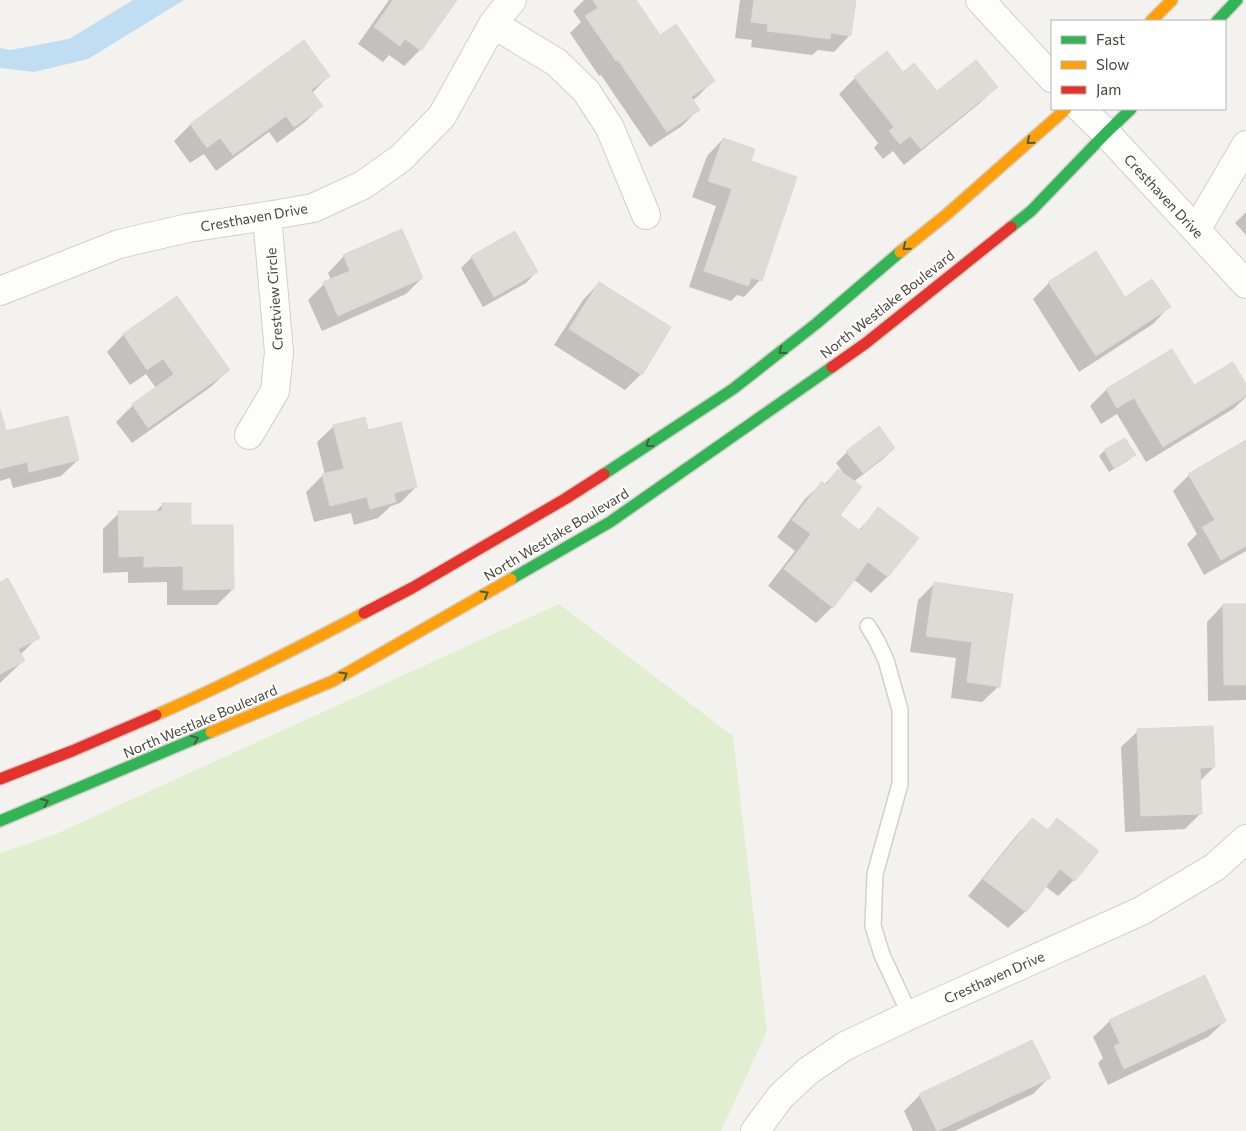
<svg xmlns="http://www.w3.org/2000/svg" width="1246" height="1131" viewBox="0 0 1246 1131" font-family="Commissioner,sans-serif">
<rect width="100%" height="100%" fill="#f4f2ee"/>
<!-- green -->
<polygon fill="#e1eecf" points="559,604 733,736 767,1031 721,1131 0,1131 0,853 56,834"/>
<!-- water -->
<polygon fill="#c0ddf1" points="133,0 184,0 88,59 34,72 0,68 0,48 10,50 69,39"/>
<!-- shadow -->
<g fill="#0003">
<polygon points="389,0 456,0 420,50 404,66 389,55 383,62 358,44"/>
<polygon points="584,0 635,0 660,37 713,81 697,97 692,101 698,110 682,126 650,147 601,75 599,76 570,33 581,22 573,11"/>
<polygon points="740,0 855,0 850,35 834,52 818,50 812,55 751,47 752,40 735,38"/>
<polygon points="303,42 329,76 312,93 321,106 305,122 277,143 269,132 216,171 204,154 190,163 174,141 190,125"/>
<polygon points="903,73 937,93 996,87 980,103 904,165 893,151 883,159 874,148 878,143 839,94 855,78"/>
<polygon points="723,139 749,162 760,280 744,297 737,295 731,301 689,287 716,206 692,197 707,156"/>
<polygon points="1246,212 1246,235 1235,223"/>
<polygon points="344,256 422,278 406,294 322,331 308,300 324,284 331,280 328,273"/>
<polygon points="472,257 536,272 526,283 483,307 461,268"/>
<polygon points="599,283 641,374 625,390 554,345 583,300"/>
<polygon points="1049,283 1169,307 1153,324 1079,372 1033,299"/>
<polygon points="177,297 228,370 212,386 132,443 116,422 133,405 156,388 146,374 130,385 107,352 123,335"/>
<polygon points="1172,350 1194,387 1246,387 1246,397 1233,409 1146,462 1117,414 1101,424 1090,406 1106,390"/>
<polygon points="0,414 5,433 78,460 61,476 13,488 10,478 0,481"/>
<polygon points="334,426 367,432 416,487 400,503 391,506 378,518 354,525 351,513 314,522 306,492 323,475 325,475 317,442"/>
<polygon points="1125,439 1134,455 1129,460 1109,472 1099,456 1104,451"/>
<polygon points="1246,442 1246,551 1204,575 1187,544 1197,534 1173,491 1189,475"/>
<polygon points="894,448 883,459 853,482 839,516 858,531 879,509 888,576 871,593 853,579 832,607 816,623 768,586 795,551 777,537 805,499 822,483 824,485 838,470 845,475 836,463 847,452"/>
<polygon points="163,504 190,527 233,589 217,605 167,605 167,582 128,583 128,572 103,573 103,529 119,513 155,512"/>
<polygon points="0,584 38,637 20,655 23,661 0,683"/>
<polygon points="934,584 1012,595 999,686 982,702 951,698 956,658 910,652 918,600"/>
<polygon points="1223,605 1246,605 1246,700 1208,701 1207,622"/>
<polygon points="1138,731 1214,767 1200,781 1201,813 1185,829 1125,832 1121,747"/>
<polygon points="1032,819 1046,831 1058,820 1074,880 1058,896 1045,886 1025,912 1008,928 968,896 1016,836"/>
<polygon points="1110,1021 1225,1021 1208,1037 1108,1085 1098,1063 1103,1058 1093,1037"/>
<polygon points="1049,1078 1033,1094 955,1131 913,1131 904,1111 920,1095"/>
</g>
<!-- building -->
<g fill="#dedbd6" stroke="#dcd9d4">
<polygon points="393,0 457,0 421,51 405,39 400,46 374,27"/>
<polygon points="593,0 636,0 660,35 676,24 715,81 691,97 700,110 667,132 618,60 616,61 585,16 598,8"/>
<polygon points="754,0 856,0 851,36 831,33 830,39 767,31 768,24 751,22"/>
<polygon points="304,40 330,76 311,90 323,106 294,127 286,116 233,155 220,138 207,148 190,124"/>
<polygon points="887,51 903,72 914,63 937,91 976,60 998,87 921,149 910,136 900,144 889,131 894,127 854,77"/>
<polygon points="723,138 755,149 751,161 797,177 762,281 751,278 748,286 704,271 732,189 708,181"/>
<polygon points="402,229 423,278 338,316 323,282 350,271 343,255"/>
<polygon points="515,231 538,272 494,297 471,256"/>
<polygon points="1096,251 1125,297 1152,279 1171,307 1096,356 1048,282"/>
<polygon points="599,282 671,327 642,375 569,329"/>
<polygon points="177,296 230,370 148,428 132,404 174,374 163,359 147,370 123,334"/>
<polygon points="1172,349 1194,385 1233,362 1246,384 1246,396 1163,447 1134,398 1117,408 1106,389"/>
<polygon points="0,409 6,431 68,416 79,460 29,472 27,462 0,469"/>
<polygon points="365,417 368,430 401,422 417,487 394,493 396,502 370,509 367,497 330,506 322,474 344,469 333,425"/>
<polygon points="879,426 895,448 863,473 846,451"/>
<polygon points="1125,438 1136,455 1114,468 1104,450"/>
<polygon points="1246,440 1246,546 1221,560 1202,527 1215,520 1188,474"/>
<polygon points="838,469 862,487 840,515 860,531 878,507 919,538 888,577 868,562 833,608 784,569 811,534 792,520 822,481 826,485"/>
<polygon points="162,503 191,503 191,525 233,525 234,589 183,590 183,566 144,567 144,556 119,557 118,511 162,511"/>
<polygon points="8,578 40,638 18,649 25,661 0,674 0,582"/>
<polygon points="934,582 1013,594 1000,687 967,682 972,642 926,636"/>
<polygon points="1223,604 1246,604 1246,685 1224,685"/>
<polygon points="1213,726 1215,767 1200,768 1202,814 1141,816 1137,729"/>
<polygon points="1032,818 1048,830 1057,818 1099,851 1075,881 1060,869 1026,912 983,879"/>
<polygon points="1205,975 1226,1021 1124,1069 1114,1046 1120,1043 1109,1020"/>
<polygon points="1032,1040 1051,1078 937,1131 919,1094"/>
</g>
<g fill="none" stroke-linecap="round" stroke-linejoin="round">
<!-- lane casing -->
<g stroke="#d2d0cb" stroke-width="18">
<polyline id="lane" points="868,626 877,641 886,660 900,710 900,784 875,874 873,926 882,955 910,1015"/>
</g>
<!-- street casing -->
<g stroke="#d2d0cb" stroke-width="30">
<g id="street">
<polyline points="980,0 1052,78"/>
<polyline points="493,24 556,62 586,91 610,128 646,215"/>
<polyline points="1081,109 1106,133 1246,284"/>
<polyline points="1196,230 1246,145"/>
<polyline points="0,291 119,244 188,228 267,216 313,208 363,185 401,158 442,116 493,24 512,0"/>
<polyline points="249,435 275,391 279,352 267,216"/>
<polyline points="755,1131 781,1096 808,1071 845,1046 910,1015 1141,911 1215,867 1246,839"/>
</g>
</g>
<!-- fast casing -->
<g stroke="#d3cfc5" stroke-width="14">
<g id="fast">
<polyline points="1217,21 1237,0"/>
<polyline points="1011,227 1031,211 1106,133 1131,109"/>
<polyline points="604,474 733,389 817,323 900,252"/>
<polyline points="511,579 610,522 832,367"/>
<polyline points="0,821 211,732"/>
</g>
</g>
<!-- slow casing -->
<g stroke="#d3cfc5" stroke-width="14">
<g id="slow">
<polyline points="1151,21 1172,0"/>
<polyline points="900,252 946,215 1066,109"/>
<path d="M156,715C227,684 296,649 364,613"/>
<polyline points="211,732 333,681 511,579"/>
</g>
</g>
<!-- jam casing -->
<g stroke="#d3cfc5" stroke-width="14">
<g id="jam">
<polyline points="832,367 866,343 1011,227"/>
<polyline points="364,613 412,588 565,499 604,474"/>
<polyline points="0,779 72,751 156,715"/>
</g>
</g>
<!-- lane -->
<use href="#lane" stroke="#fdfdfc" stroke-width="15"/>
<!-- street -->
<use href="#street" stroke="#fdfdfc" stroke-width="28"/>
<!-- fast -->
<use href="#fast" stroke="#30b455" stroke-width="11"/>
<!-- slow -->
<use href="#slow" stroke="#ff9f0a" stroke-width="11"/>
<!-- jam -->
<use href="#jam" stroke="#e5322d" stroke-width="11"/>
</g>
<!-- one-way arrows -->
<defs><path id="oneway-chevron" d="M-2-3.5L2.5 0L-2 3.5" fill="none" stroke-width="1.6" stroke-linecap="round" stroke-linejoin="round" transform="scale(1.25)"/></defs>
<g stroke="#446040">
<use href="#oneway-chevron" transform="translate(1030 141) rotate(139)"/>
<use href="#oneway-chevron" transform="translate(906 247) rotate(141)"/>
<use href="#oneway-chevron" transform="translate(782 351) rotate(142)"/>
<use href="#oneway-chevron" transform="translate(649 444) rotate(147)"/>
<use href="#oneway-chevron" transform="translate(485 594) rotate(-30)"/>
<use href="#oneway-chevron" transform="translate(344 675) rotate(-30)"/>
<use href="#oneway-chevron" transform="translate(195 739) rotate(-23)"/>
<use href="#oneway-chevron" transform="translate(45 802) rotate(-23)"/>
</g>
<g text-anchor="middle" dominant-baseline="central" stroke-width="4" stroke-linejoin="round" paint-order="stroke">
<!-- street labels -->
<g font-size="14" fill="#4b4439" stroke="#fff">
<text transform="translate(1164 196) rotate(47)">Cresthaven Drive</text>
<text transform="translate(254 217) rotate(-10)">Cresthaven Drive</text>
<text transform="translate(274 299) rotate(-94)">Crestview Circle</text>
<text transform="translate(887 304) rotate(-38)">North Westlake Boulevard</text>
<text transform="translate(556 534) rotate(-31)">North Westlake Boulevard</text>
<text transform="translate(200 721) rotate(-23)">North Westlake Boulevard</text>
<text transform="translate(994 977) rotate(-24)">Cresthaven Drive</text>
</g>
</g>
<!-- legend -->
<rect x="1051" y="20" width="175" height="90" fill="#ffffff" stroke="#b7b4b0"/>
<rect x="1061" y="36" width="25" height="8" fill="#30b455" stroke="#b7b4b0"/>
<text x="1096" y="45" font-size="15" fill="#4b4439">Fast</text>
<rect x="1061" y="61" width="25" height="8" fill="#ff9f0a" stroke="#b7b4b0"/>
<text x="1096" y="70" font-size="15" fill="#4b4439">Slow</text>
<rect x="1061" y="86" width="25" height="8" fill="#e5322d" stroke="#b7b4b0"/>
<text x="1096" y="95" font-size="15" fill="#4b4439">Jam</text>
</svg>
